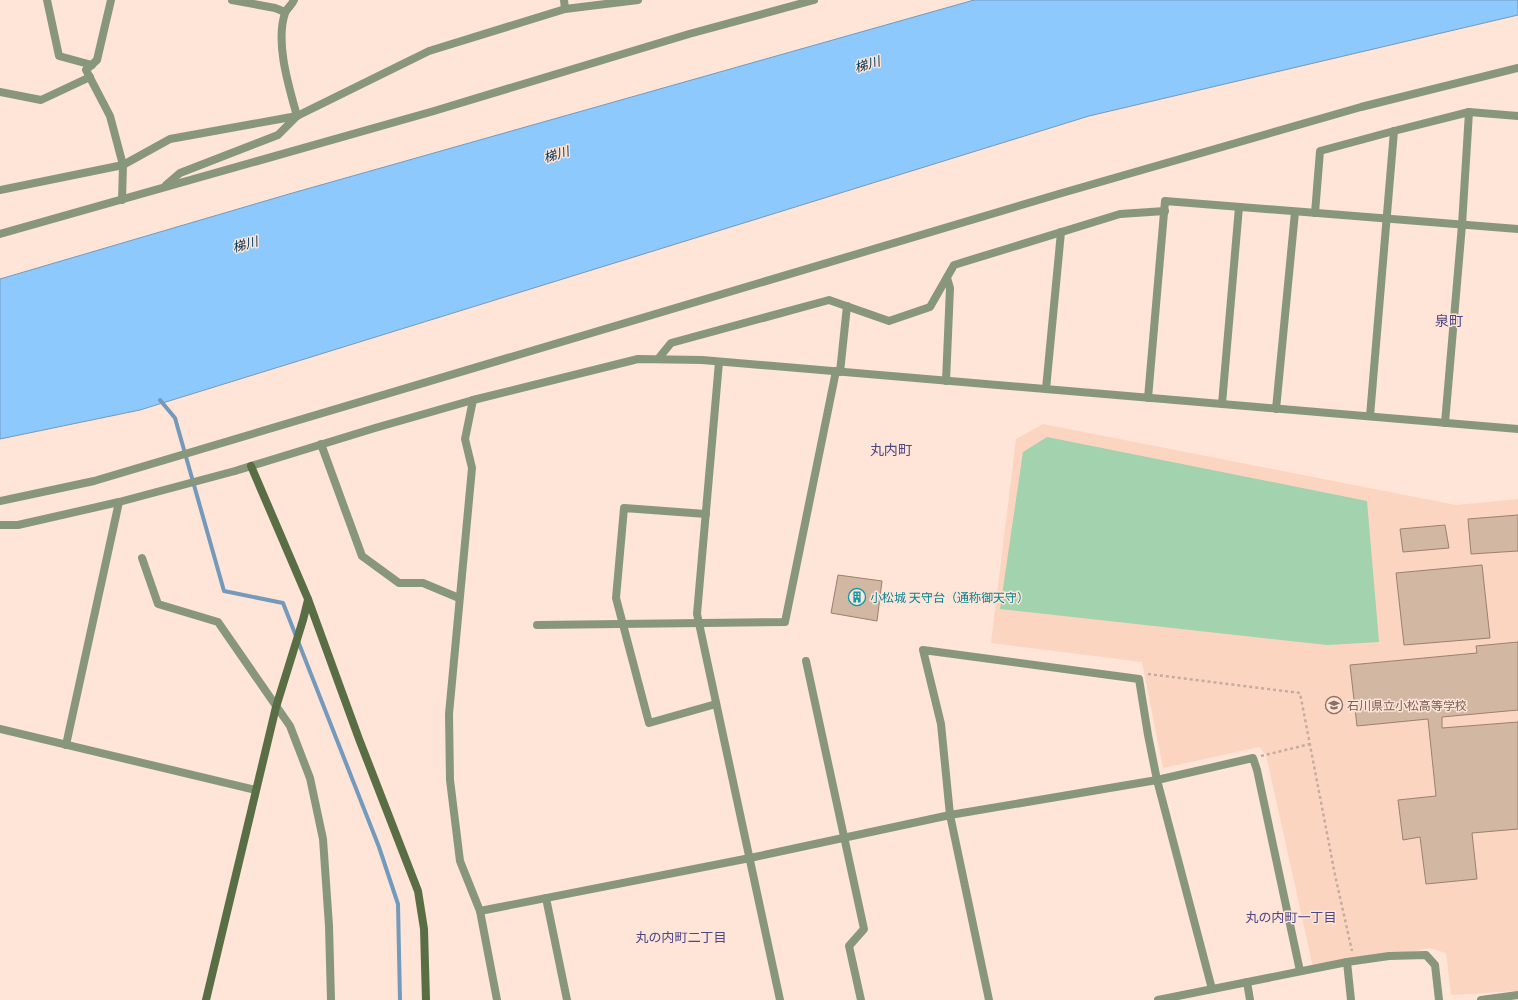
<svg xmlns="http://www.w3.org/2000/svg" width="1518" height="1000" viewBox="0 0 1518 1000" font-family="'Open Sans','Noto Sans JP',sans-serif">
<rect width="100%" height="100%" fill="#fee5d7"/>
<!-- built -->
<polygon fill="#fbd5c0" points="1043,424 1456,505 1518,499 1518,991 1451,995 1446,953 1429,948 1314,972 1266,755 1259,747 1163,768 1142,662 991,643 1016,439"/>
<!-- green -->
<polygon fill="#a2d2ae" points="1047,437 1367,501 1379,642 1327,645 1000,609 1023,452"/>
<!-- water -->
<polygon fill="#8dc9fc" stroke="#739abb" points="974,0 1518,0 1518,15 1089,116 140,410 0,439 0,279 289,194"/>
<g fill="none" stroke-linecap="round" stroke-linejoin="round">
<!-- stream -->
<polyline stroke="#739abb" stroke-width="4" points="160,400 175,418 224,591 283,603 379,847 398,904 400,1000"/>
</g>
<!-- building -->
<g fill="#d2b7a3" stroke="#9a816e">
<polygon points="1518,515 1518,551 1471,554 1468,519"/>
<polygon points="1445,525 1449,548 1403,552 1400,529"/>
<polygon points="1482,565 1490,638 1404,645 1396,573"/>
<polygon points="838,575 882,581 877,621 831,613"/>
<polygon points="1518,642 1518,710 1442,717 1442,728 1518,722 1518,829 1472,833 1477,879 1426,884 1420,837 1403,840 1398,800 1436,796 1428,719 1357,726 1350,665 1477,653 1476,646"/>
</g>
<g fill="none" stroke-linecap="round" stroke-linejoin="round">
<!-- path -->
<g stroke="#c2ada1" stroke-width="2.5" stroke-dasharray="3 3" stroke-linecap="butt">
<polyline points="1148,674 1300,693 1335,875 1352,951"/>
<polyline points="1261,756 1310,744"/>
</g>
<!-- street -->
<g stroke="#88977b" stroke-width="8">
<polyline points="47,0 59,56 92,65"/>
<polyline points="111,0 97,60 86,70 110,116 123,165 122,200"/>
<polyline points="232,0 275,8 285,12"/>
<path d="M294,0C292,5 287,8 285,13C275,43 289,87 297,116"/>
<polyline points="564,0 565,9"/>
<polyline points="0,92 41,100 90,77"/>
<polyline points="166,185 180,173 278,135 297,116"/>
<polyline points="0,190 123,165 170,139 297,116 429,51 565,9 638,0"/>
<polyline points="1315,213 1320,151 1394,131 1469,112 1518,116"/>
<polyline points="0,234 434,111 689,34 814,0"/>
<polyline points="658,359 671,343 829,300 889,321 930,307 954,265 1120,214 1165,211"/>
<polyline points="719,362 697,614 780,1000"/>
<polyline points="840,372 847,306"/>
<polyline points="946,381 950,288 947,278"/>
<polyline points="1046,389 1061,232"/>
<polyline points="1148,398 1165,201 1518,229"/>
<polyline points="473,400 465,439 472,468 449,714 450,780 460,861 480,911 497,1000"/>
<polyline points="1222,404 1239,207"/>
<polyline points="1276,409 1295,212"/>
<polyline points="1370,416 1394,131"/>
<polyline points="1445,423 1462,225 1469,112"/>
<polyline points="321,444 362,556 399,583 423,583 459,598"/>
<polyline points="0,501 94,481 1062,193 1361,107 1518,68"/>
<polyline points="706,514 624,508 616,598 649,723 716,704"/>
<polyline points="0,525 18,525 119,502 235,471 375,428 473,400 638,359 702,360 1518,429"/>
<polyline points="142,558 158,604 218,622 290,726 310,778 323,839 329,926 331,1000"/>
<polyline points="537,625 785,622 836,371"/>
<polyline points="806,661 864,929 849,946 861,1000"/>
<polyline points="0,729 256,790"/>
<polyline points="66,745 119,502"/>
<polyline points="546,898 567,1000"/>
<polyline points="480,911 750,858 950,815 1157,780 1253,758 1257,770 1300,971"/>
<polyline points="1347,962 1351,1000"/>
<polyline points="1247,982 1250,1000"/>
<polyline points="989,1000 950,815 941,724 923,650 1139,679 1148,735 1157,780 1212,989"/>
<polyline points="1158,1000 1347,962 1389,956 1426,955 1435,965 1439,1000"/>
<polyline points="1481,1000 1518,995"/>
</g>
<!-- secondary -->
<g stroke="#5a6e46" stroke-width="8">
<polyline points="251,466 308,599 359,739 418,891 424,929 426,1000"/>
<polyline points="206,1000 276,707 303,620 308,600"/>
</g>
</g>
<!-- icons -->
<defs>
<g id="building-ring" transform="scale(0.9)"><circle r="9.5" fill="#fee5d7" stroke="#0f9aa8" stroke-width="1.5"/><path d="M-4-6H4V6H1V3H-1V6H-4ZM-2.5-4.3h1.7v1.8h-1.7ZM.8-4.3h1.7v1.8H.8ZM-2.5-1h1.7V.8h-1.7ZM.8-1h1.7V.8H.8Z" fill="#0f9aa8"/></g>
<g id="school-ring" transform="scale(0.9)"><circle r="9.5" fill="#fee5d7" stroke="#8d6e63" stroke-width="1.5"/><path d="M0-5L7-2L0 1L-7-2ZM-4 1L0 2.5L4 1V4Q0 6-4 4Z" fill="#8d6e63"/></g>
</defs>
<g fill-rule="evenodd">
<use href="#building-ring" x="857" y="597"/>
<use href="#school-ring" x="1334" y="705"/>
</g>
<g text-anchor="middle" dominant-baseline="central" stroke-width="3" stroke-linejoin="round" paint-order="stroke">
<!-- culture labels -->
<g font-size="12" fill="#0d838f" stroke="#fee5d7" text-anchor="start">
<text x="870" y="597">小松城 天守台（通称御天守）</text>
</g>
<!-- education labels -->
<g font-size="12" fill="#785e54" stroke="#fee5d7" text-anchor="start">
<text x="1347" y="705">石川県立小松高等学校</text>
</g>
<!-- water labels -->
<g font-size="13" font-style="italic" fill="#043454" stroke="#fee5d7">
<text transform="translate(867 64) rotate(-16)">梯川</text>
<text transform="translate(556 154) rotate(-16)">梯川</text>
<text transform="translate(245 244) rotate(-15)">梯川</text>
</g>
<!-- neighbourhood labels -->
<g font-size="13" fill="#4e4583" stroke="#fee5d7">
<text x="1291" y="917">丸の内町一丁目</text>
<text x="681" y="937">丸の内町二丁目</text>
</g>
<!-- quarter labels -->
<g font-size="14" fill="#4e4583" stroke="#fee5d7">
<text x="1449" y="320">泉町</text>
<text x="891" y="449">丸内町</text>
</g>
</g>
</svg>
